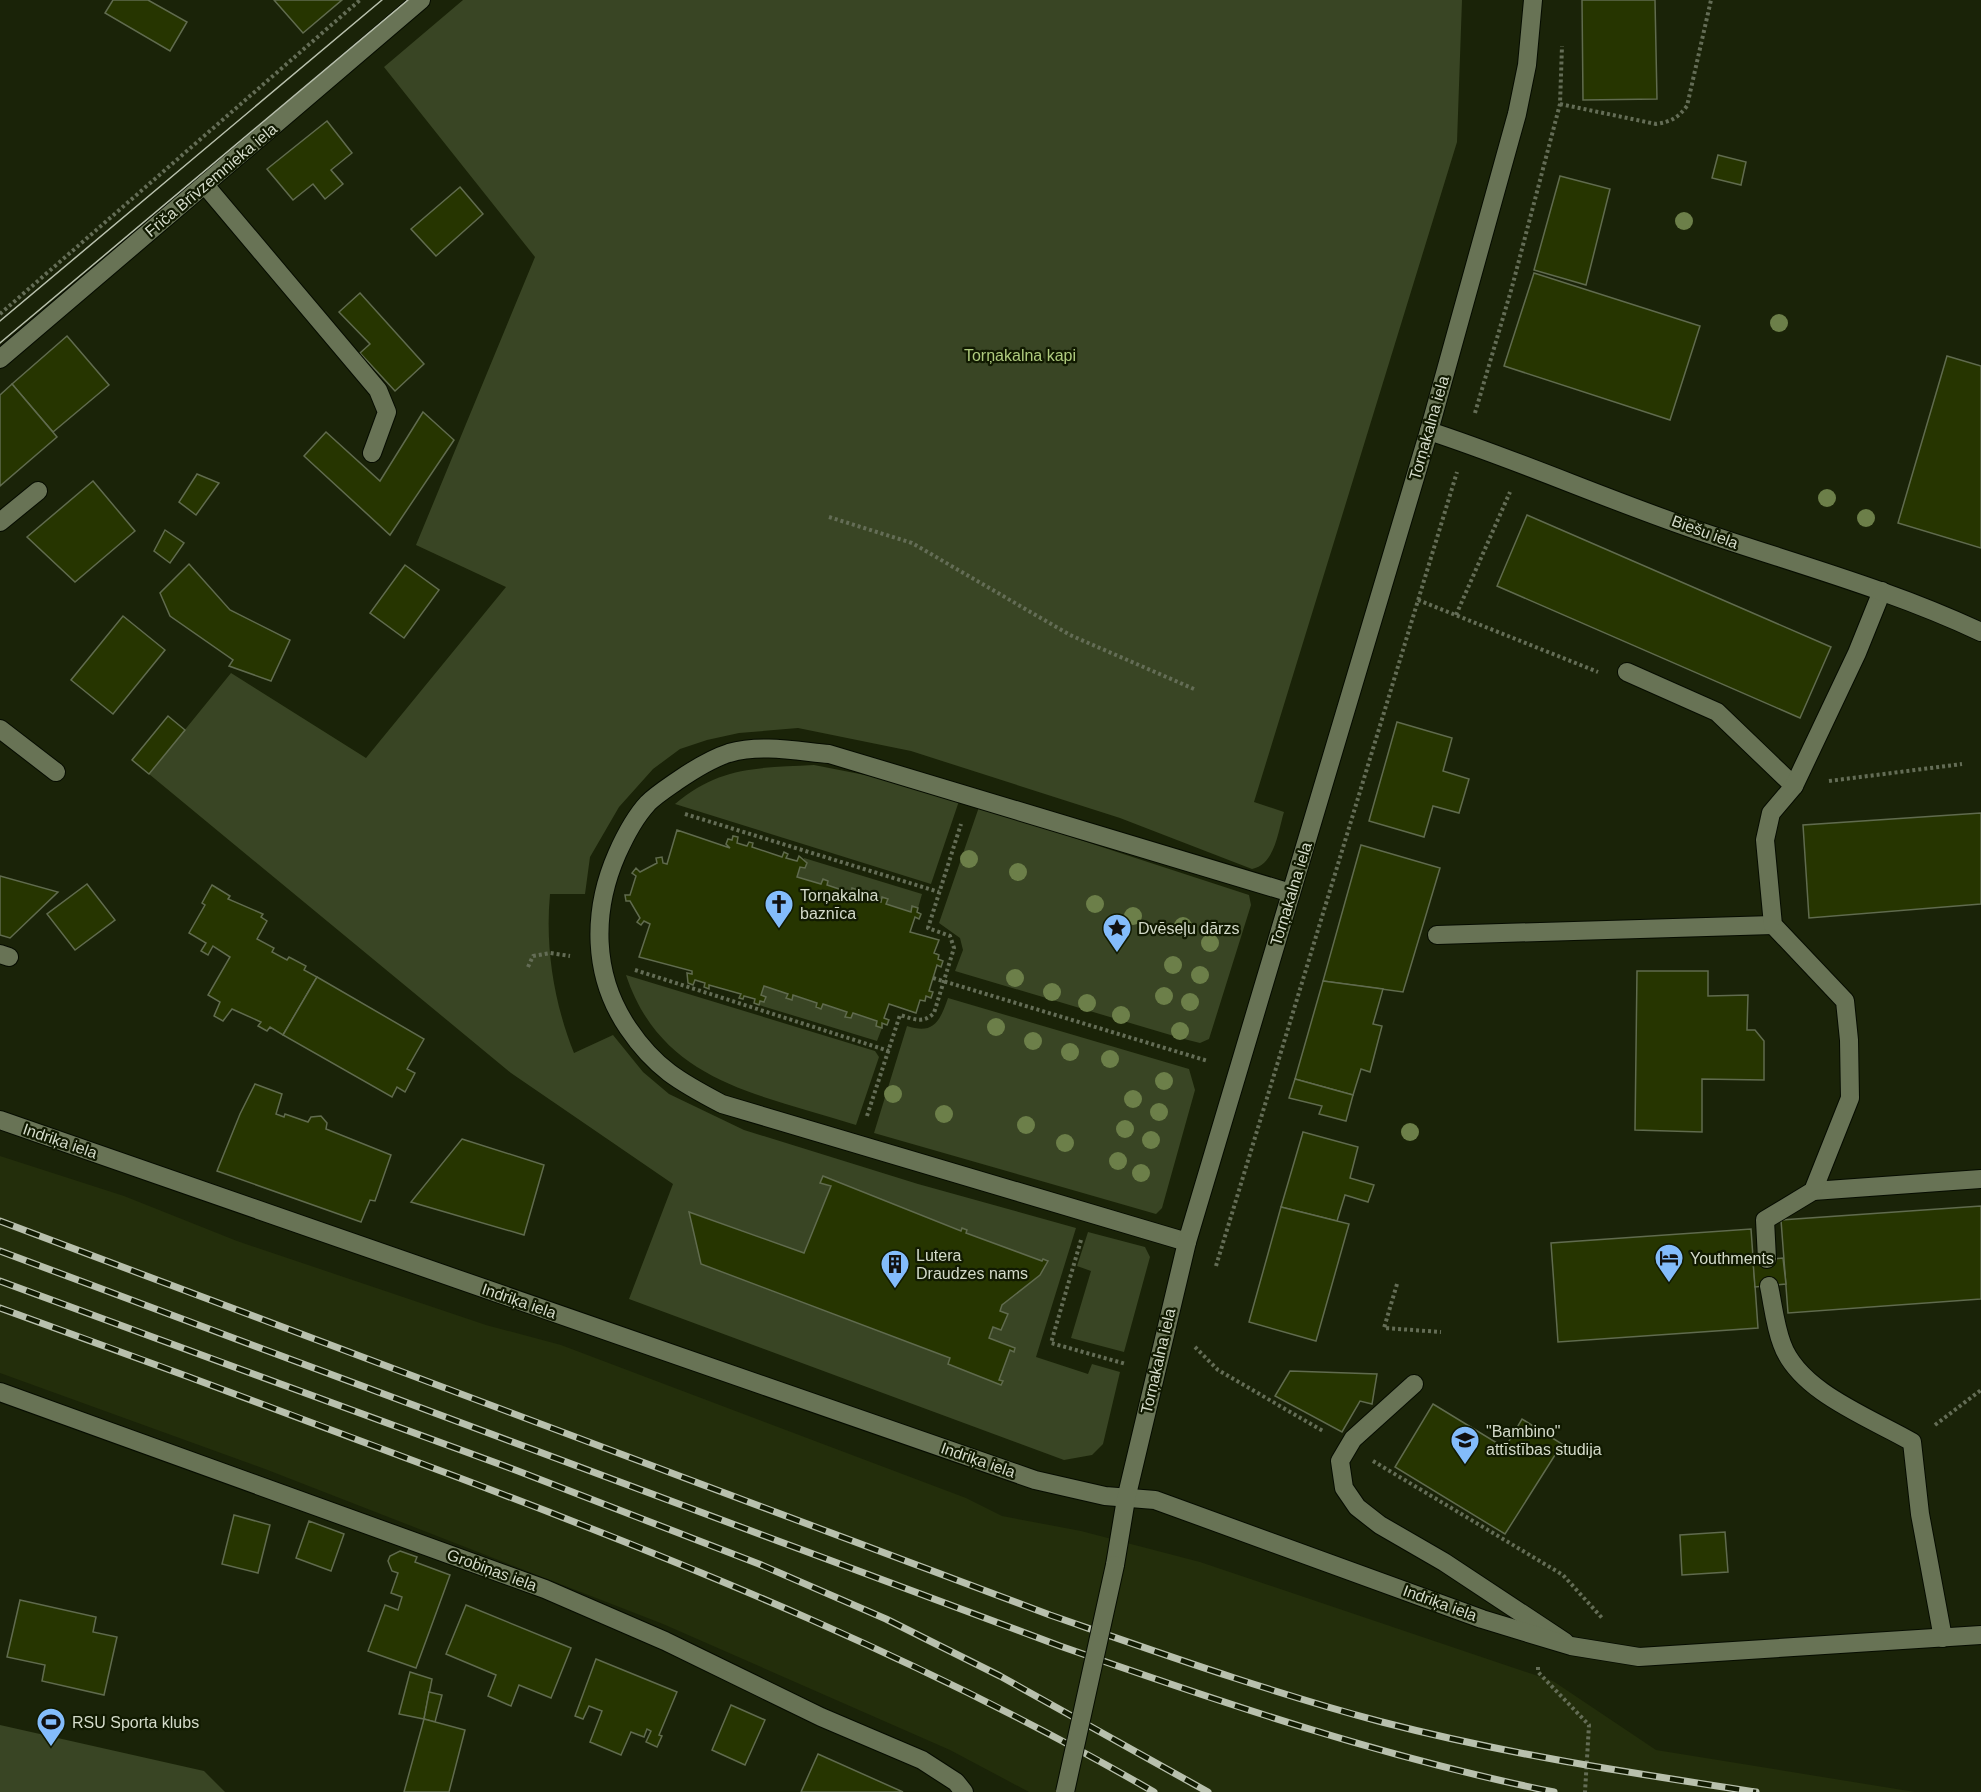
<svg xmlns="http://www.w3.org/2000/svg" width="1981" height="1792" viewBox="0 0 1981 1792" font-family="Helvetica,sans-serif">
<rect width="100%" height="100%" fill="#1a2308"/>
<!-- built -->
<polygon fill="#232e0b" points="0,1156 124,1196 237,1241 486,1325 561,1345 966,1498 1002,1516 1081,1531 1200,1562 1553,1681 1656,1750 1915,1792 1029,1792 950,1750 663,1624 265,1469 0,1373"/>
<!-- green -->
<g fill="#394524" fill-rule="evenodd">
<path d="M463,0H1462L1457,142L1254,802L1284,812C1278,831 1275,865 1252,869L1120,818L911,751L798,728L739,733L707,740L680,749L653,769L619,807L590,857L585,894H550C545,948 554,1003 574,1053L613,1035L643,1072L669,1094L744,1130L918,1184L1076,1228L1036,1357L1088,1374L1092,1364L1120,1372L1103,1444L1092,1455L1064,1460L629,1299L673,1184L511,1073L149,774L231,673L366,758L506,587L416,545L535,257L384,67ZM823,1176L961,1231L962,1229L966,1233L1042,1261L1043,1259L1048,1260L1040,1275L1002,1305L1000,1311L1007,1314L1001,1330L993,1327L989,1338L1015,1348L1014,1352L1010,1350L999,1380L1002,1381L1001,1385L948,1364L950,1358L701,1264L690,1212L804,1253L831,1186L821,1183Z"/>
<path d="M814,765L870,776L959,801L931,884L675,804C720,766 758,768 814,765Z"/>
<polygon points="979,807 1249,895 1251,905 1209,1039 1200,1043 1184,1039 955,971 963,950 960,938 939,923"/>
<polygon points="804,858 922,894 918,908 912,907 911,912 886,904 888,899 882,898 881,902 856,895 858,890 853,888 851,893 827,885 828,881 824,879 821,884 797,877 800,867 805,868"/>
<path d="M626,975L875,1051L879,1057L856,1125C760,1094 662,1083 626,975Z"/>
<polygon points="764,986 788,994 787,998 792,1000 793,995 817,1003 816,1008 821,1009 823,1004 847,1012 846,1016 851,1018 853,1013 877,1021 876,1026 882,1028 877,1041 759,1005 760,1001 765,1002 766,997 761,995"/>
<path d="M948,998L1189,1069L1195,1090L1162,1208L1156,1214L874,1133L907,1026C934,1035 940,1021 948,998Z"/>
<polygon points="1088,1232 1145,1247 1150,1257 1124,1352 1071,1338 1091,1271 1077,1266"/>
<polygon points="0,1725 204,1771 225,1792 0,1792"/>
</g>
<!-- building -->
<g fill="#263500" stroke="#606b4e" stroke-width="1.5">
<polygon points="113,0 148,0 187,22 170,51 105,13"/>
<polygon points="274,0 342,0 303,33"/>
<polygon points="1582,0 1655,0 1657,99 1583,100"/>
<polygon points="327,121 352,153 331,170 343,184 325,199 313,184 293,200 267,169"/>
<polygon points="1718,155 1746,162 1741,185 1712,178"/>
<polygon points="1560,176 1610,189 1586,285 1534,270"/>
<polygon points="460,187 483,214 436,256 411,229"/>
<polygon points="1534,273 1700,326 1670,420 1504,366"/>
<polygon points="360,293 424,364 395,391 360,353 370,344 339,312"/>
<polygon points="67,336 109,385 53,432 12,384"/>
<polygon points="1947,356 1981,366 1981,548 1898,523"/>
<polygon points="12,384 57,437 0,486 0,395"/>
<polygon points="423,412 454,440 390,535 304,456 326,432 380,481"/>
<polygon points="197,474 219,483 196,515 179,502"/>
<polygon points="93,481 135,531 75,582 27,537"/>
<polygon points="1527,515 1831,647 1800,718 1497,586"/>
<polygon points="165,530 184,543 170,563 154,551"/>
<polygon points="189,564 230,610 290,640 271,681 229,666 233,660 170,616 160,593"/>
<polygon points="405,565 439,590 404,638 370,613"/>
<polygon points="123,616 165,650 113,714 71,680"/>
<polygon points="168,716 185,730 149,774 132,760"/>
<polygon points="1397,722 1452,738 1443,771 1469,779 1459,813 1433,806 1424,837 1369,821"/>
<polygon points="1981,813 1981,904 1809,918 1803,825"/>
<polygon points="677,830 730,848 726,844 728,839 732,840 733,836 738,837 737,843 747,846 749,842 753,843 752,847 782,857 784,852 788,854 786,858 797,861 799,856 807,863 805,868 800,867 797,877 821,884 823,879 828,881 827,885 851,893 852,888 858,890 856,895 881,902 882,897 888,899 886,904 911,912 912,906 918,908 917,912 921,914 919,919 915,917 910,932 939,940 934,953 939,955 938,959 943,961 941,967 937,965 929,991 933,992 931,998 926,996 925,1001 920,1000 916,1013 889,1004 884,1018 889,1020 887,1025 882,1023 882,1028 876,1026 877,1021 853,1013 851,1018 845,1017 847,1012 823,1004 821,1009 816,1007 817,1003 793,995 792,1000 786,998 788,994 764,986 761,995 766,997 764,1002 760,1001 759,1005 754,1003 755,999 744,996 743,999 739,998 741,994 709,985 709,989 704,987 705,983 695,980 693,985 688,983 687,973 692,974 692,971 639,957 650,924 644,921 641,925 637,922 640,918 630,901 626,901 625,895 630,895 636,876 632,873 636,868 640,872 657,863 656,858 662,857 663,863 667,864"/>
<polygon points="1361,845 1440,868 1403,992 1323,981"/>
<polygon points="0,876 58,892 10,938 0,935"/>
<polygon points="87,884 115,920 75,950 47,914"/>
<polygon points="212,885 230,896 228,899 263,914 261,917 267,921 257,939 274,948 272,952 287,960 289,957 306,966 304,970 317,977 283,1035 270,1027 267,1031 258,1026 261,1022 232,1009 223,1021 214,1016 220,1002 208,995 230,957 213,946 208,955 201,951 206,943 189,933 205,905 202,903"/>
<polygon points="1637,971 1708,971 1708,996 1748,995 1747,1030 1755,1030 1764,1041 1764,1080 1702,1079 1702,1132 1635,1130"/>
<polygon points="317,977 424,1039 407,1069 415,1073 405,1092 397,1087 392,1097 283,1035"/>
<polygon points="1323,981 1383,989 1373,1024 1382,1026 1370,1072 1361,1069 1353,1095 1295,1079"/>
<polygon points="1295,1079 1353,1095 1346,1121 1319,1114 1322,1106 1289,1098"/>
<polygon points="255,1084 282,1094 276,1114 284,1117 285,1114 308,1122 311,1117 321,1116 327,1123 326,1129 391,1155 375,1201 370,1200 361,1222 217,1171 240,1114"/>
<polygon points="1303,1132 1358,1147 1350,1178 1374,1185 1368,1202 1345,1195 1337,1221 1281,1207"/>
<polygon points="462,1139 544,1165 524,1235 411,1202"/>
<polygon points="823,1176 961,1231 962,1228 967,1230 966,1233 1042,1261 1043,1259 1048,1261 1040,1275 1002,1305 1000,1311 1008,1314 1001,1330 993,1327 989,1338 1015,1348 1014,1352 1010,1350 999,1380 1003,1381 1001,1385 948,1364 950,1358 701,1264 689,1212 804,1253 831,1186 820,1183"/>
<polygon points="1981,1206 1981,1299 1788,1313 1781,1220"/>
<polygon points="1281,1207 1349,1224 1316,1341 1249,1322"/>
<polygon points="1751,1229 1758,1328 1558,1342 1551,1243"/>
<polygon points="1783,1258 1786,1284 1755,1287 1753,1261"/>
<polygon points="1290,1371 1377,1374 1372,1404 1360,1401 1342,1432 1275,1396"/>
<polygon points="1433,1404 1505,1448 1522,1419 1562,1444 1505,1534 1395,1467"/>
<polygon points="234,1515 270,1525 258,1573 222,1564"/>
<polygon points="309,1521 344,1534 331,1571 296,1558"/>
<polygon points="1725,1532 1728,1572 1682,1575 1680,1535"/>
<polygon points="400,1551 417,1557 415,1562 450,1575 416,1668 368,1651 385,1605 398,1610 402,1597 391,1593 398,1573 392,1571 388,1561 390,1556"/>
<polygon points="20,1600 96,1617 93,1632 117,1637 104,1695 42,1681 45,1665 7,1657"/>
<polygon points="466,1605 571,1648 551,1698 519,1685 511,1706 488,1696 496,1675 446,1654"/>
<polygon points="596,1659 677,1692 659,1735 662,1736 657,1747 646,1742 651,1731 647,1729 644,1737 631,1732 621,1755 590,1742 602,1711 589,1706 583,1719 575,1716"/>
<polygon points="410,1672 432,1679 424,1719 399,1714"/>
<polygon points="429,1692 442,1695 435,1722 424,1719"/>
<polygon points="731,1705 765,1720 745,1765 712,1750"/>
<polygon points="424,1719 465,1730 449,1792 404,1792"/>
<polygon points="818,1754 903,1792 801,1792"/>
</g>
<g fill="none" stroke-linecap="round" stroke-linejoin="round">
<!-- lane casing -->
<g stroke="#060c00" stroke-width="20">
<g id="lane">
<polyline points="205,185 378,390 387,412 372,453"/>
<polyline points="0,522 38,491"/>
<polyline points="1627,672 1717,712 1794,786"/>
<polyline points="0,729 56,772"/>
<polyline points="1437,935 1773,925"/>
<polyline points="0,954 9,957"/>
<polyline points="1813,1191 1981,1179"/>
<path d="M1187,1242L722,1104C680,1082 655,1068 628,1028C592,975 592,911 617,854C625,836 634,818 648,803C656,795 667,788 677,781C693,770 710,759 729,753C761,744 796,751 829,754L1291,893"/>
<polyline points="1767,1259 1765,1220 1813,1191 1850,1098 1849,1040 1845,1001 1773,925 1765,840 1771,813 1794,786 1857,653 1882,591"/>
<path d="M1769,1286C1773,1305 1775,1326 1782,1344C1799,1392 1871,1418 1912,1442L1920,1514L1943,1638"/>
<polyline points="1414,1384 1353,1439 1340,1461 1344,1488 1357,1507 1380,1525 1444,1562 1565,1642"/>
</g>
</g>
<!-- street casing -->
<g stroke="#060c00" stroke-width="20">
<g id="street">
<path d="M1429,431C1521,461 1610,501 1702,532C1796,564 1892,590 1981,632"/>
<polyline points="0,1120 1035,1480 1105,1496 1155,1500 1482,1619 1571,1646 1639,1657 1981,1635"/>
<polyline points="0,1392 545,1589 665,1641 821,1717 922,1760 956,1782 964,1792"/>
</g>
</g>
<!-- secondary casing -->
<g stroke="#060c00" stroke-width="20">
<g id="secondary">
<polyline points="0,359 421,0"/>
<polyline points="1115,1565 1126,1499 1187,1242 1429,431 1517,114 1527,65 1533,0"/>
</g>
</g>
<!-- path -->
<g stroke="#646d56" stroke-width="4" stroke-dasharray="3 3" stroke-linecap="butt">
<path d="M1560,104L1656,124C1670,122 1678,118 1687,106L1711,0"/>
<polyline points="0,314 360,0"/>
<polyline points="1475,413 1512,287 1560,104 1562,46"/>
<polyline points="829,517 912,543 1070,635 1194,689"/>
<polyline points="1418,600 1598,672"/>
<polyline points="1456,615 1510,492"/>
<polyline points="1829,781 1962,764"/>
<polyline points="685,814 939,892"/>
<polyline points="528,967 533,956 550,953 570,956"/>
<polyline points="635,970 889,1051"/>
<polyline points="933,978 1208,1061"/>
<path d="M867,1116L900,1015C914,1019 923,1024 934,1013L954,948L950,936L928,928L961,824"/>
<polyline points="1081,1240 1051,1343 1126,1364"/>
<polyline points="1216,1266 1457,472"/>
<polyline points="1397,1284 1384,1328 1441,1332"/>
<polyline points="1195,1347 1218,1370 1323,1431"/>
<polyline points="1935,1425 1981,1390"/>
<polyline points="1373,1461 1563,1575 1603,1619"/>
<polyline points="1538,1667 1538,1672 1589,1725 1585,1792"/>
</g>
<!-- lane -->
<use href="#lane" stroke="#687355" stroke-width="18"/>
<!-- street -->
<use href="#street" stroke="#687355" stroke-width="18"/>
<!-- secondary -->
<use href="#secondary" stroke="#687355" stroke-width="18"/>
<!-- tram -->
<g stroke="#b8c0ad" stroke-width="1.5">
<polyline points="0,321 382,0"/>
<polyline points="0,343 408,0"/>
</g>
<!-- rail casing -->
<g stroke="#b8c0ad" stroke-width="7">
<g id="rail">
<path d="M0,1221L1050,1615C1160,1653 1269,1692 1382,1722C1505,1754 1631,1773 1756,1792"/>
<path d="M0,1251L1060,1646C1223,1703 1385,1758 1554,1792"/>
<polyline points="0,1281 518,1471 759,1564 886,1619 1000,1676 1208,1792"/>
<path d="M0,1308C150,1362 300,1418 449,1474C691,1565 930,1662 1154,1792"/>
</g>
</g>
<!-- rail -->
<use href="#rail" stroke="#111a01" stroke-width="4.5" stroke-dasharray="14" stroke-linecap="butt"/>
<!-- secondary-bridge casing -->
<g stroke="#060c00" stroke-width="20" stroke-linecap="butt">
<polyline id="secondary-bridge" points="1065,1792 1115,1565"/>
</g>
<!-- secondary-bridge -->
<use href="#secondary-bridge" stroke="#687355" stroke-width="18"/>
</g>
<!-- trees -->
<g fill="#6c7f49">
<circle cx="1684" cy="221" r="9"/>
<circle cx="1779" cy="323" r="9"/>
<circle cx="1827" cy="498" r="9"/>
<circle cx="1866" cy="518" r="9"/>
<circle cx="969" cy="859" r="9"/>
<circle cx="1018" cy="872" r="9"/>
<circle cx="1095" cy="904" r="9"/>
<circle cx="1133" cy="916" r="9"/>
<circle cx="1183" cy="926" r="9"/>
<circle cx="1210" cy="943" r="9"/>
<circle cx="1173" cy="965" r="9"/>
<circle cx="1200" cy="975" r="9"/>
<circle cx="1015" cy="978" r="9"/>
<circle cx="1052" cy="992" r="9"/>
<circle cx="1164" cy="996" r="9"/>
<circle cx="1190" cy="1002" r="9"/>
<circle cx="1087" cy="1003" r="9"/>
<circle cx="1121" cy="1015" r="9"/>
<circle cx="996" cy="1027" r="9"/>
<circle cx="1180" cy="1031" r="9"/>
<circle cx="1033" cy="1041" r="9"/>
<circle cx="1070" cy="1052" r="9"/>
<circle cx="1110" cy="1059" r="9"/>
<circle cx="1164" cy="1081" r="9"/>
<circle cx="893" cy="1094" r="9"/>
<circle cx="1133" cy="1099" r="9"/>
<circle cx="1159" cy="1112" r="9"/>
<circle cx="944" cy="1114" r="9"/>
<circle cx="1026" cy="1125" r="9"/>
<circle cx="1125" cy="1129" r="9"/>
<circle cx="1410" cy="1132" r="9"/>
<circle cx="1151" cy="1140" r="9"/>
<circle cx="1065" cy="1143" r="9"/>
<circle cx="1118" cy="1161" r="9"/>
<circle cx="1141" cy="1173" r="9"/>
</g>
<!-- icons -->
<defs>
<g id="church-pin" transform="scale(1.5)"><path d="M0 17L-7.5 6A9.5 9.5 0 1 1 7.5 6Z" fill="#83bcfb" stroke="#111a01"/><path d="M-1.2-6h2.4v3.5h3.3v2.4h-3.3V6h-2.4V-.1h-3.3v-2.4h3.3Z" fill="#111"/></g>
<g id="sight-pin" transform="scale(1.5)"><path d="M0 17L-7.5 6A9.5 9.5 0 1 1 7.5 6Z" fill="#83bcfb" stroke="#111a01"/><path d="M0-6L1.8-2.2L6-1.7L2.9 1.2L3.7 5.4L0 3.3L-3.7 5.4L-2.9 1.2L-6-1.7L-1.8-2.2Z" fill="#111"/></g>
<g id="hotel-pin" transform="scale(1.5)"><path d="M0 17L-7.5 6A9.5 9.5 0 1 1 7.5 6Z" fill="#83bcfb" stroke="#111a01"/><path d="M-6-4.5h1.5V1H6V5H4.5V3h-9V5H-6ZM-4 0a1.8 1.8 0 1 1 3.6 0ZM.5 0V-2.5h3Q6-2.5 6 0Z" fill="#111"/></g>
<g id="building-pin" transform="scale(1.5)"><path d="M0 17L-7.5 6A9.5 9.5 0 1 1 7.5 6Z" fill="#83bcfb" stroke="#111a01"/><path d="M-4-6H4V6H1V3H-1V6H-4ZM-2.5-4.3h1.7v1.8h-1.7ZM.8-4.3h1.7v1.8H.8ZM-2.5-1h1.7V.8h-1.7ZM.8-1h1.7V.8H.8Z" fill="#111"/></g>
<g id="school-pin" transform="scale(1.5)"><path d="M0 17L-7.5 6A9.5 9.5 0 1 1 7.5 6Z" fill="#83bcfb" stroke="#111a01"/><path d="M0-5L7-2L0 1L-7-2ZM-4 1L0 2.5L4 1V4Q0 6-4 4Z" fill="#111"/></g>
<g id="stadium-pin" transform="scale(1.5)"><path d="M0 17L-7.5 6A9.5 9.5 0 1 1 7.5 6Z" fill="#83bcfb" stroke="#111a01"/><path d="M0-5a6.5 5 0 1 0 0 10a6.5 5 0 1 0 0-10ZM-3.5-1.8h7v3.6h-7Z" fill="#111"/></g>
</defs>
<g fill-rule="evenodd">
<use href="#church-pin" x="779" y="904"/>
<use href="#sight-pin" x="1117" y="928"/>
<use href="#hotel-pin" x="1669" y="1258"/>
<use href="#building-pin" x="895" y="1264"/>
<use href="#school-pin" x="1465" y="1440"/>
<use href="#stadium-pin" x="51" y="1722"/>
</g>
<g text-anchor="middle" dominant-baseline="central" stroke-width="4.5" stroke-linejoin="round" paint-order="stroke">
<!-- street labels -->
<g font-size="16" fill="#d4dbca" stroke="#111a01">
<text transform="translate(211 180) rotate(-40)">Friča Brīvzemnieka iela</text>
<text transform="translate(1429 428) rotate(-74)">Torņakalna iela</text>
<text transform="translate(1705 532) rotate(20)">Biešu iela</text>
<text transform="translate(1291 894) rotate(-73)">Torņakalna iela</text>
<text transform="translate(60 1141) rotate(19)">Indriķa iela</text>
<text transform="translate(519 1301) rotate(19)">Indriķa iela</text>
<text transform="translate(1158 1361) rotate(-77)">Torņakalna iela</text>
<text transform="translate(978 1460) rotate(19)">Indriķa iela</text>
<text transform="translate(492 1570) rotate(20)">Grobiņas iela</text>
<text transform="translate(1440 1603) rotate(20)">Indriķa iela</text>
</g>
<!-- park labels -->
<g font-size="16" fill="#afcb7e" stroke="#111a01">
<text x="1020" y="355">Torņakalna kapi</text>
</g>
<!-- poi labels -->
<g font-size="16" fill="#d4dbca" stroke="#111a01" text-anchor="start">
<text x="800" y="895">Torņakalna<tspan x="800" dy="18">baznīca</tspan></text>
<text x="1138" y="928">Dvēseļu dārzs</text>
<text x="916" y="1255">Lutera<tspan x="916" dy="18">Draudzes nams</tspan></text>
<text x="1690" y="1258">Youthments</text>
<text x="1486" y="1431">"Bambino"<tspan x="1486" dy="18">attīstības studija</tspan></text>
<text x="72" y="1722">RSU Sporta klubs</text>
</g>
</g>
</svg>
